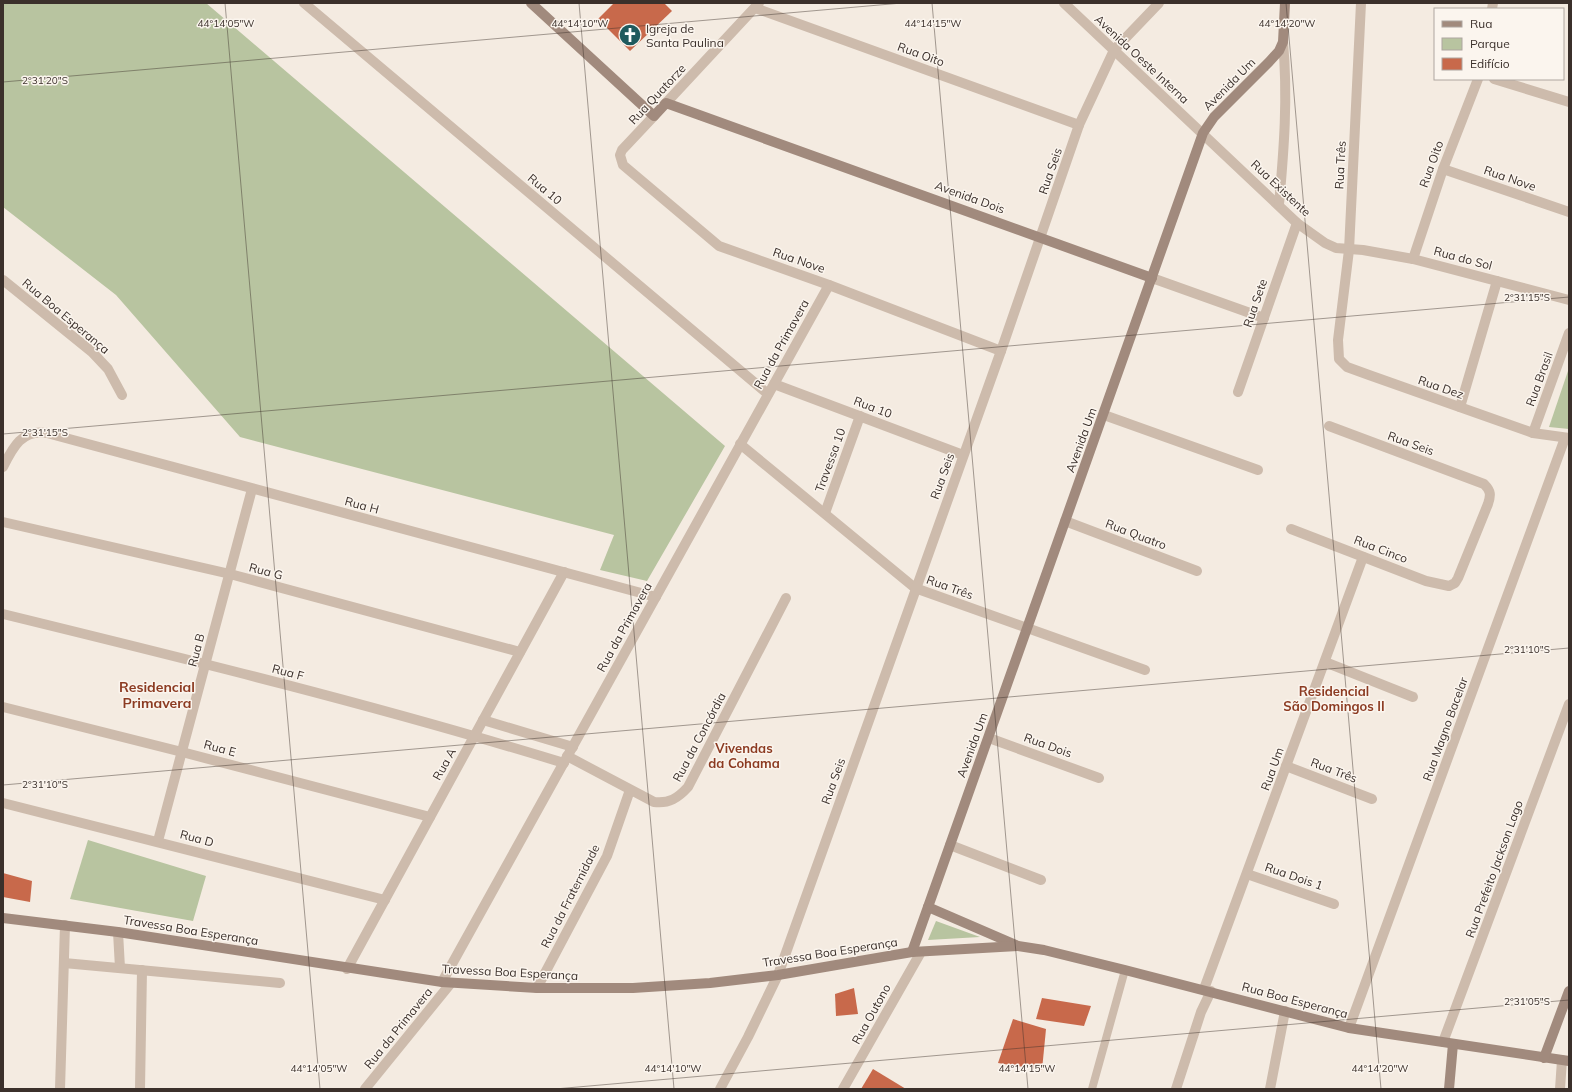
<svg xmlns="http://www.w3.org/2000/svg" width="1572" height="1092" viewBox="0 0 1572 1092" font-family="Mulish,sans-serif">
<rect width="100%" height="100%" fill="#f4ebe1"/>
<!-- green -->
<g fill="#b8c4a0">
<polygon points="3,3 206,3 725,446 647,581 600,570 614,535 240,437 116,295 3,207"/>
<polygon points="1569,368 1569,429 1549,427"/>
<polygon points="88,840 206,876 193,921 70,899"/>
<polygon points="936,921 980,937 928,940"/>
</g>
<!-- building -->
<g fill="#c8694b">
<polygon points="614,3 664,3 672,11 630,51 598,19"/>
<polygon points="3,873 32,881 30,902 3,897"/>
<polygon points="854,988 858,1014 836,1016 835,994"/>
<polygon points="1042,998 1091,1006 1084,1026 1036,1019"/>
<polygon points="1013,1019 1046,1029 1042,1070 998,1063"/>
<polygon points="873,1069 906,1089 861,1089"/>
</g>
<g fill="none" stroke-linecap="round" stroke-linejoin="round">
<!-- lane -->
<polyline stroke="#cdbbac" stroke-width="8" points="1092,1089 1125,970"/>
<!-- street -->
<g stroke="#cdbbac" stroke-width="10">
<polyline points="304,3 768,394"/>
<polyline points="1064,3 1297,223 1325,243 1336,248 1363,250 1413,259 1569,300"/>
<polyline points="1361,3 1349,250 1338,340 1339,359 1347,367 1369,375 1533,433 1569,438"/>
<polyline points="755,8 1079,125"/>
<polyline points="1492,9 1493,3"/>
<polyline points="1494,79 1569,102"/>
<polyline points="666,103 759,3"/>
<polyline points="654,116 622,150 620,155 623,165 719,246 829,285 1001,351"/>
<polyline points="1443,169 1569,212"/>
<path d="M1279,204C1284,149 1288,97 1283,42"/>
<polyline points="1413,259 1443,169 1478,79"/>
<polyline points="1152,278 1264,318"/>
<polyline points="3,280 92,352 108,369 122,395"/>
<polyline points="774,384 963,455"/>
<polyline points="1238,392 1297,223"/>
<polyline points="1460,407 1497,281"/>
<polyline points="1104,415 1258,470"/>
<polyline points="1533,433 1569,333"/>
<polyline points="740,444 915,588 1145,670"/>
<path d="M3,467C13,447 22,429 47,433L656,597"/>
<polyline points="825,513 860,416"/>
<polyline points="1065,521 1197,571"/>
<polyline points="3,522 230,574 520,652"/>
<path d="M1291,529L1426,581L1449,586L1455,583L1458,578L1488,504C1491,495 1491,491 1484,484L1329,426"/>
<path d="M3,614C191,660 379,706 564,763"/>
<polyline points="1325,662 1413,697"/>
<polyline points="3,707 182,752 430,817"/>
<polyline points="483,720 573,747"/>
<polyline points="989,738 1099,778"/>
<path d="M567,756L654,802C669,804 678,798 688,787L786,598"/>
<polyline points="1286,766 1372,799"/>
<polyline points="3,803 385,900"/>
<polyline points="158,841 252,489"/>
<polyline points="950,845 1041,880"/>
<polyline points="1247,874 1334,904"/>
<polyline points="118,932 120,968"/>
<polyline points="64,963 280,983"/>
<polyline points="347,969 564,572"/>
<polyline points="442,982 829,285"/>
<polyline points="537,988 607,856 630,790"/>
<polyline points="1204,989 1363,557"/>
<polyline points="1349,1028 1565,438"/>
<polyline points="1443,1042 1569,704"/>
<polyline points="60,1089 65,925"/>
<polyline points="140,1089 142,970"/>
<polyline points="365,1089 451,983"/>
<polyline points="720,1089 748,1037 778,975 1001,351 1079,125 1114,50 1159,3"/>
<polyline points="843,1089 921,952"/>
<polyline points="1176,1089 1201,1012 1211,991"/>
<polyline points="1270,1089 1285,1011"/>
<polyline points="1560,1089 1562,1060"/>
</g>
<!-- secondary -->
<g stroke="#a18a7d" stroke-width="10">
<polyline points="531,3 654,116 666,103 1152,278"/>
<polyline points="928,907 1016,945"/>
<polyline points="3,918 118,932 442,982 537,988 633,988 710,983 778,975 912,952 1018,946 1044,950 1125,970 1349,1028 1569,1061"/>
<polyline points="912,952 1203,133 1214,117 1269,62 1279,51 1283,42 1285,3"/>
<polyline points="1544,1058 1569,991"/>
<polyline points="1449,1089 1453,1044"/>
</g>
</g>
<!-- ticks -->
<path fill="none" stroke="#3b302b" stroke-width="1" stroke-opacity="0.45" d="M225,3L320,1089M579,3L674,1089M932,3L1028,1089M1286,3L1381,1089M3,82L902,3M3,434L1569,297M3,785L1569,648M555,1089L1569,1000"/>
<!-- icons -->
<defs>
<g id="church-disc" transform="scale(1.15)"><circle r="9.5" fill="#1f5a5e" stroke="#fbf5ee"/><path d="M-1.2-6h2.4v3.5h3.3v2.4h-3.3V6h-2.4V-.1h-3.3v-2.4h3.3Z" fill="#fff"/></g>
</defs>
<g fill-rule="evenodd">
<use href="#church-disc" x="630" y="35"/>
</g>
<g text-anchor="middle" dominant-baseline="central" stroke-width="3" stroke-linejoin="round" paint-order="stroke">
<!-- poi labels -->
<g font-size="12" fill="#3b302b" stroke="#fbf5ee" text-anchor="start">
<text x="646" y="28">Igreja de<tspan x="646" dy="14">Santa Paulina</tspan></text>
</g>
<!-- street labels -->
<g font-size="12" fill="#3b302b" stroke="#fbf5ee">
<text transform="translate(921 54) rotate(20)">Rua Oito</text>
<text transform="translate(1142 59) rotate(43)">Avenida Oeste Interna</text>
<text transform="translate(1229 84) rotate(-45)">Avenida Um</text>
<text transform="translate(657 94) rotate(-47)">Rua Quatorze</text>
<text transform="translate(1431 164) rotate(-70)">Rua Oito</text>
<text transform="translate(1340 165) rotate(-87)">Rua Três</text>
<text transform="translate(1050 171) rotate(-71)">Rua Seis</text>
<text transform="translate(1510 178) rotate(19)">Rua Nove</text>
<text transform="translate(1281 188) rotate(43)">Rua Existente</text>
<text transform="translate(545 189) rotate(40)">Rua 10</text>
<text transform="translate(970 197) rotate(20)">Avenida Dois</text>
<text transform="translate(1463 258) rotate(15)">Rua do Sol</text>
<text transform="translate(799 260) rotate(19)">Rua Nove</text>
<text transform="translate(1255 303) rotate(-71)">Rua Sete</text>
<text transform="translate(66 316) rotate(40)">Rua Boa Esperança</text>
<text transform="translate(781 344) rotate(-61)">Rua da Primavera</text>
<text transform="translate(1539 379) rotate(-70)">Rua Brasil</text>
<text transform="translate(1441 387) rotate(19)">Rua Dez</text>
<text transform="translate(873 407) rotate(21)">Rua 10</text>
<text transform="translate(1081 440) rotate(-70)">Avenida Um</text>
<text transform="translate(1411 443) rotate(20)">Rua Seis</text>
<text transform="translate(830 460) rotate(-70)">Travessa 10</text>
<text transform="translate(942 476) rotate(-70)">Rua Seis</text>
<text transform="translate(362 505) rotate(15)">Rua H</text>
<text transform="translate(1136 534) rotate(21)">Rua Quatro</text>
<text transform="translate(1381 549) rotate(21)">Rua Cinco</text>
<text transform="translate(266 571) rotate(15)">Rua G</text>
<text transform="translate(950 587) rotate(20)">Rua Três</text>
<text transform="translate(624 627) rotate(-61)">Rua da Primavera</text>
<text transform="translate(196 650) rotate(-75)">Rua B</text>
<text transform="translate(288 672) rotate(15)">Rua F</text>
<text transform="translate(1445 729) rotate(-70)">Rua Magno Bacelar</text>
<text transform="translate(699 737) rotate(-62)">Rua da Concórdia</text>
<text transform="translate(972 745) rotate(-70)">Avenida Um</text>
<text transform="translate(1048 745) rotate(20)">Rua Dois</text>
<text transform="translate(220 748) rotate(15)">Rua E</text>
<text transform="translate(444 764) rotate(-61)">Rua A</text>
<text transform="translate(1272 769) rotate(-70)">Rua Um</text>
<text transform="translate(1334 770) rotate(21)">Rua Três</text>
<text transform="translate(833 781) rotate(-70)">Rua Seis</text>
<text transform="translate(197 838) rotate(15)">Rua D</text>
<text transform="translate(1494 869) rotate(-70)">Rua Prefeito Jackson Lago</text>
<text transform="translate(1294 876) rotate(19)">Rua Dois 1</text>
<text transform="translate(570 896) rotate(-63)">Rua da Fraternidade</text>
<text transform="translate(191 930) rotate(9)">Travessa Boa Esperança</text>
<text transform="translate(830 952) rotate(-9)">Travessa Boa Esperança</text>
<text transform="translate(510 972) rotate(3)">Travessa Boa Esperança</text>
<text transform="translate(1295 1000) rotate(15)">Rua Boa Esperança</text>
<text transform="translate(871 1014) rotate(-61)">Rua Outono</text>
<text transform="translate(398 1028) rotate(-51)">Rua da Primavera</text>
</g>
<!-- neighbourhood labels -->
<g font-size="13" font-weight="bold" fill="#8c3b22" stroke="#fbf5ee">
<text x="1334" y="691">Residencial<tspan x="1334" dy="15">São Domingos II</tspan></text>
<text x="744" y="748">Vivendas<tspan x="744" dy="15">da Cohama</tspan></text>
</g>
<!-- quarter labels -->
<g font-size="14" font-weight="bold" fill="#8c3b22" stroke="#fbf5ee">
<text x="157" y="687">Residencial<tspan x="157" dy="16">Primavera</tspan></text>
</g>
</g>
<g font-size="10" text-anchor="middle" fill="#3b302b" stroke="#fbf5ee" stroke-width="3" stroke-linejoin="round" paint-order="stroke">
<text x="226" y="27">44°14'05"W</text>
<text x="580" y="27">44°14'10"W</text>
<text x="933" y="27">44°14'15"W</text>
<text x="1287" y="27">44°14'20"W</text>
<text x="45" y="84">2°31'20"S</text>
<text x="1527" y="301">2°31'15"S</text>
<text x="45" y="436">2°31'15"S</text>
<text x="1527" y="653">2°31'10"S</text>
<text x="45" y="788">2°31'10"S</text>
<text x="1527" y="1005">2°31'05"S</text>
<text x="319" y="1072">44°14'05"W</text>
<text x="673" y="1072">44°14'10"W</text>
<text x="1027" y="1072">44°14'15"W</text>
<text x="1380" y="1072">44°14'20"W</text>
</g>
<!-- border -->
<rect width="1572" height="1092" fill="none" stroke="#3b302b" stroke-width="8"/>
<!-- legend -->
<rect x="1434" y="8" width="130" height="72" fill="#fbf5ee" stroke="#aea6a0"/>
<rect x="1442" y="21" width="20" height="6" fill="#a18a7d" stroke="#aea6a0"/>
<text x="1470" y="28" font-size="12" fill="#3b302b">Rua</text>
<rect x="1442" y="38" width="20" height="12" fill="#b8c4a0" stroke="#aea6a0"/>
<text x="1470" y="48" font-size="12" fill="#3b302b">Parque</text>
<rect x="1442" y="58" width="20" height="12" fill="#c8694b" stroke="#aea6a0"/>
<text x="1470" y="68" font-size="12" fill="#3b302b">Edifício</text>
</svg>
